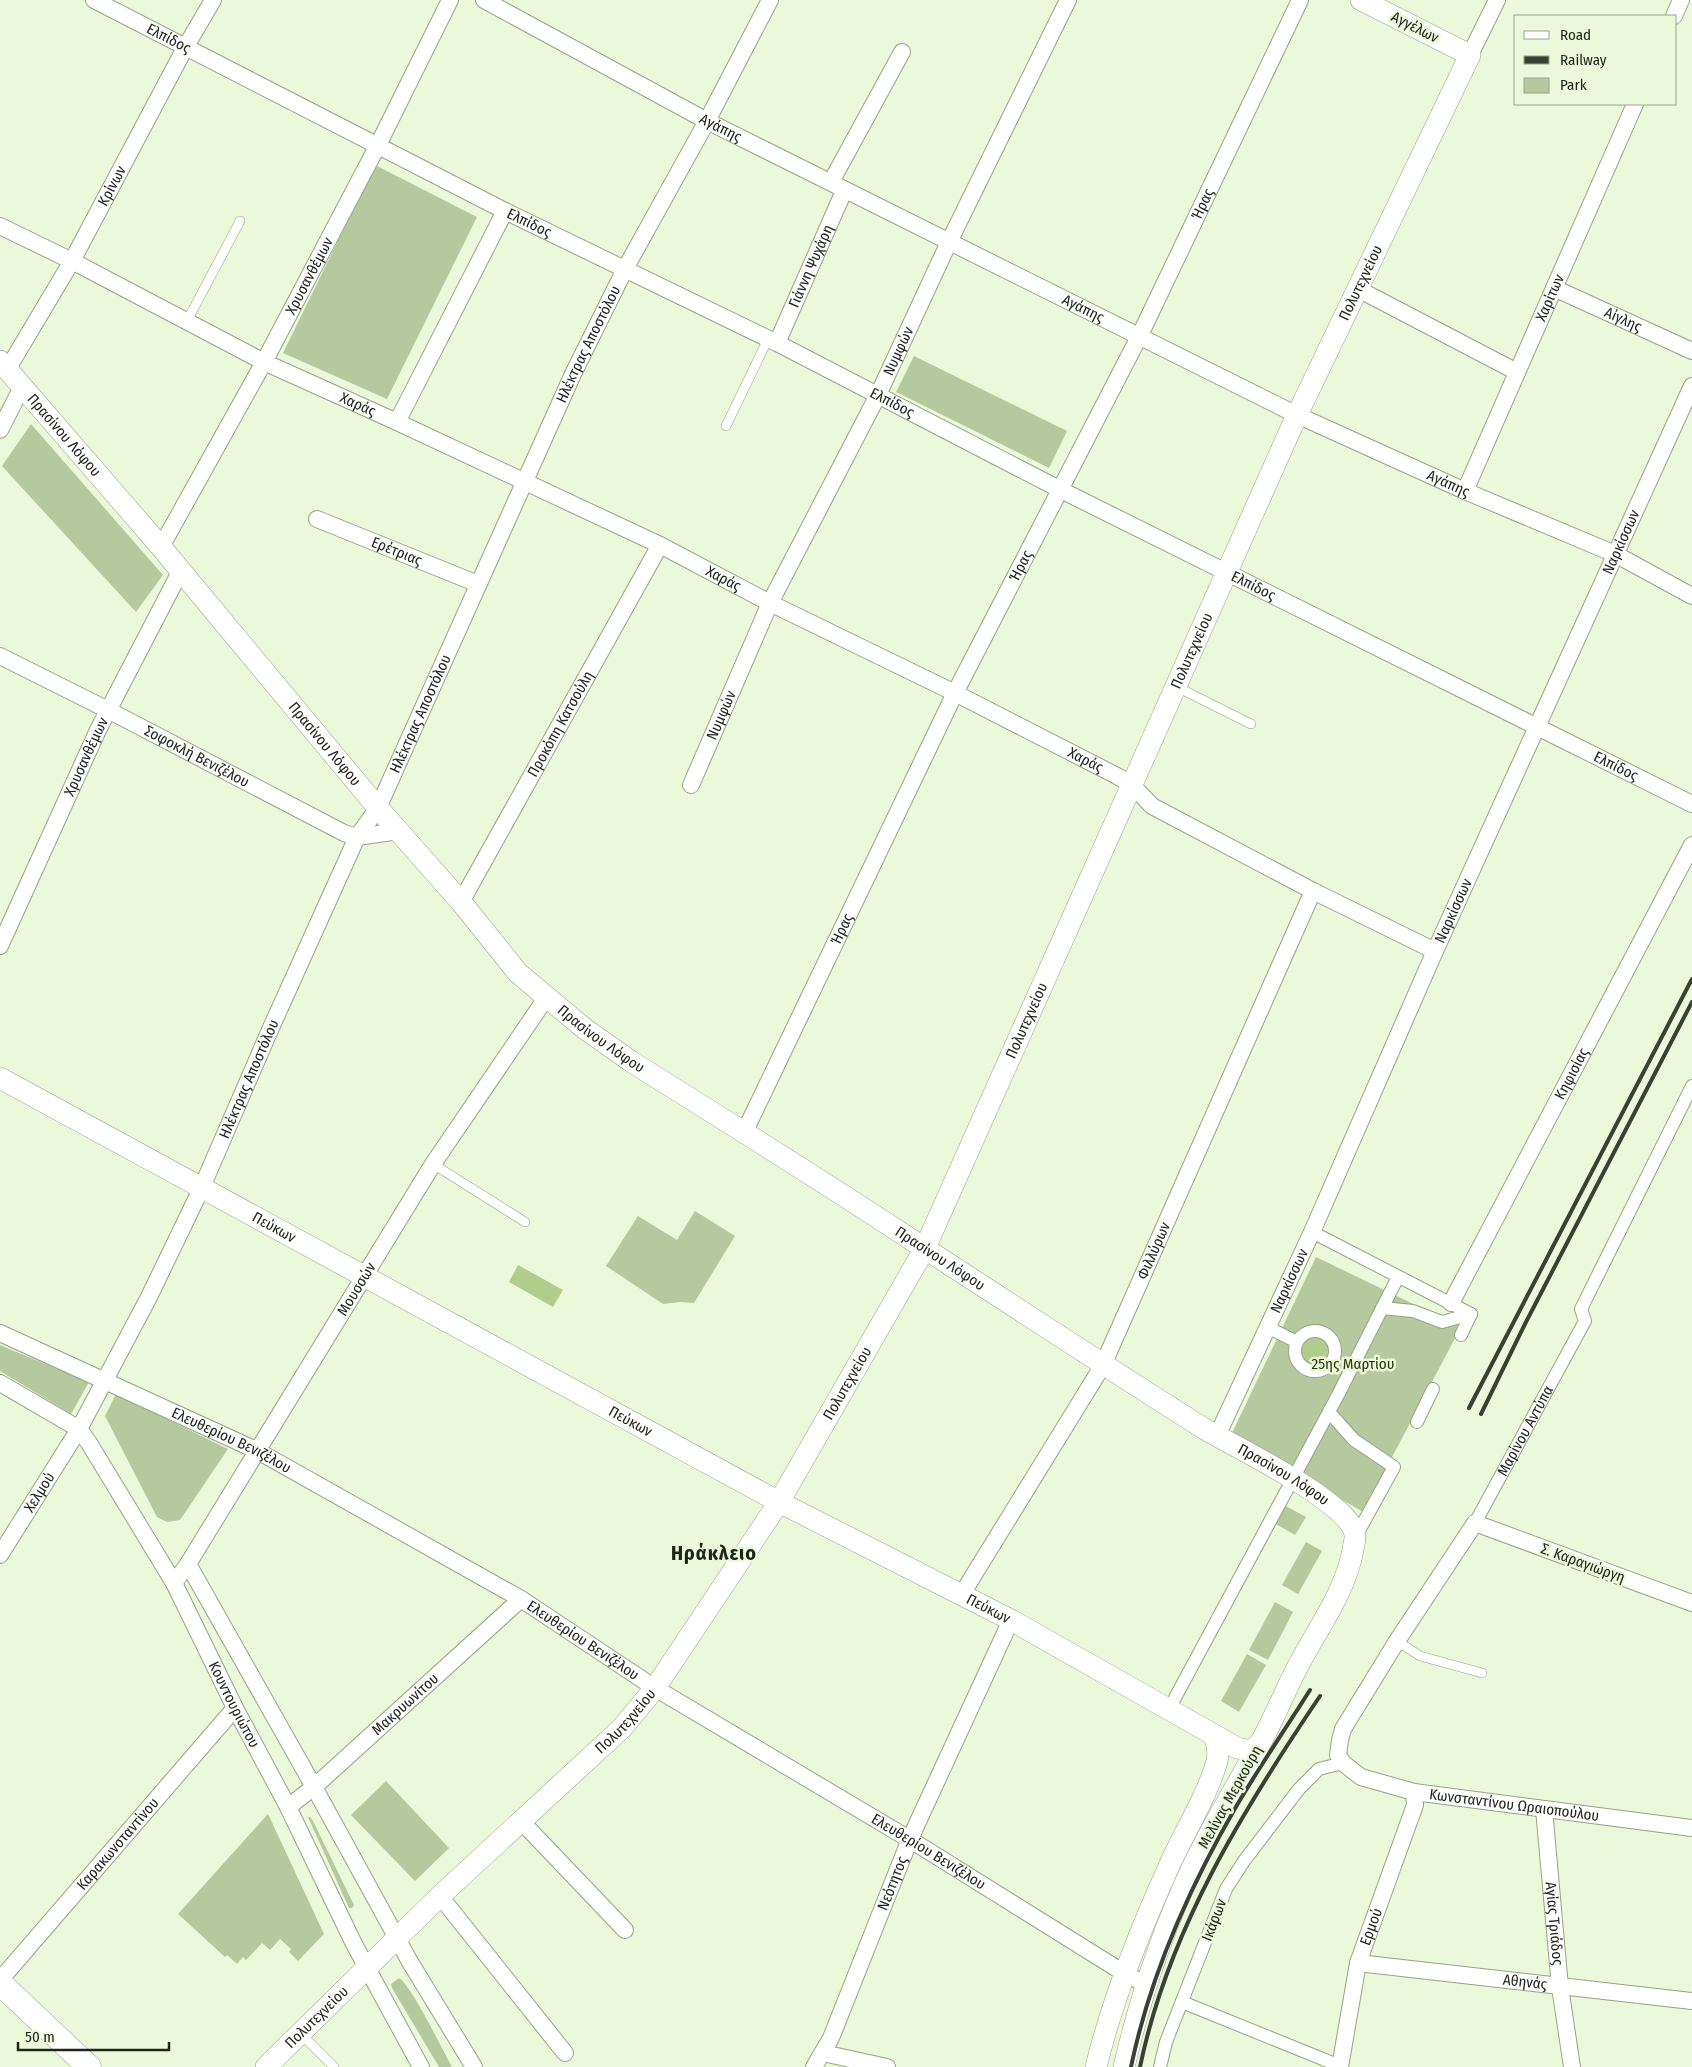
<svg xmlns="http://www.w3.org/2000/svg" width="1692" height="2067" viewBox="0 0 1692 2067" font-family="'Fira Sans Condensed',sans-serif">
<rect width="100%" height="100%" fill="#ebf9da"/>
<!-- green -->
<g fill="#b6c89e">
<polygon points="375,165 477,217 387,399 283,353"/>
<polygon points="914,356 1067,431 1049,468 896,392"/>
<polygon points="31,424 163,575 136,612 2,466"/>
<polygon points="695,1211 735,1236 694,1303 680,1302 663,1304 606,1266 638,1216 677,1240"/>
<polygon points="1316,1257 1461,1327 1363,1512 1231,1435"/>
<polygon points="0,1345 89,1382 71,1414 0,1371"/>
<polygon points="116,1394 228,1449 180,1520 167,1522 157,1517 105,1416"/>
<polygon points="1284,1505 1306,1517 1295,1535 1274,1523"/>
<polygon points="1306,1542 1322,1551 1298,1594 1282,1585"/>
<polygon points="1275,1602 1293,1612 1268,1660 1249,1650"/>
<polygon points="1247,1654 1266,1665 1239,1712 1221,1701"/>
<polygon points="386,1781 449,1848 415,1881 351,1815"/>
<polygon points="268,1814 324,1934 298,1961 289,1952 291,1949 280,1939 270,1950 262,1943 246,1960 243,1957 237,1964 227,1955 225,1957 178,1914"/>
<polygon points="308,1817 310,1817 313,1821 352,1901 354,1905 352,1908 349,1908"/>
<path d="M399,1978C412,1986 443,2051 452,2067H439L392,1988L391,1984Z"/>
</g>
<!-- water -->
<g fill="#b1cd8b">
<polygon points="518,1265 563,1290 553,1307 509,1282"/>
<circle cx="1314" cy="1352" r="12"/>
</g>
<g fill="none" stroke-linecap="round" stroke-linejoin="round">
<!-- service casing -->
<g stroke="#96a386" stroke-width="10">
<g id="service">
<polyline points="187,321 240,221"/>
<polyline points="726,426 768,339"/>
<polyline points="1175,686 1251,724"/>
<polyline points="433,1164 525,1222"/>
<polyline points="1397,1641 1420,1656 1482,1673"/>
<polyline points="301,2034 334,2067"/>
</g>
</g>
<!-- pedestrian casing -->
<g stroke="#96a386" stroke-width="14">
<g id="pedestrian">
<polyline points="1312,1232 1471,1314"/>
<polyline points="1382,1308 1413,1311 1442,1322 1471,1314"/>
<polyline points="1269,1328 1297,1342"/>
<circle cx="1315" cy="1351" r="20"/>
<polyline points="1461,1335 1471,1314"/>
<polyline points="1329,1412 1354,1440 1394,1467 1356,1536"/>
<polyline points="1417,1422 1433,1389"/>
<path id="s1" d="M1475,1523L1585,1321L1581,1309L1692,1086"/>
<polyline points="1169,1709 1338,1395 1398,1277"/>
<polyline points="1182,2002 1340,2066"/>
<polyline points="1160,2067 1166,2042 1226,1889 1244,1861 1299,1789 1319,1769 1343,1763"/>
</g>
</g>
<!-- minor casing -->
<g stroke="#96a386" stroke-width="18">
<g id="minor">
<path id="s2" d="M94,0L505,211L777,343L1059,489L1692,804"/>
<path id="s3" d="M484,0L707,121L1297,415L1465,491L1615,554L1692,596"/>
<polyline points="1674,16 1681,0"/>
<polyline points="1470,55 1497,0"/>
<polyline points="831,182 902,52"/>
<path id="s4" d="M0,226L72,261L264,362L397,422L660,545L770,603L955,693L1117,776L1131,784L1152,806L1313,891L1435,951"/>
<path id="s5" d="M1554,288L1692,351"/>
<polyline points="1358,289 1517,372"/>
<path id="s6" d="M777,343L844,191"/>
<path id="s7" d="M0,366L7,370L72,261L185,48L213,0"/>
<polyline points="397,422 505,211"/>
<polyline points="0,430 22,387"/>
<path id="s8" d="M1465,491L1635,104"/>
<path id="s9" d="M317,519L478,584"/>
<path id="s10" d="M161,547L264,362L378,145L450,0"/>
<path id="s11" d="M0,656L108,710L344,833L357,837L399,831"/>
<path id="s12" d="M691,785L770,603L878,395L949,242L1068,0"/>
<path id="s13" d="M461,902L660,545"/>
<path id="s14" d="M0,946L98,730L180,572"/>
<path id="s15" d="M744,1133L955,693L1140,335L1300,0"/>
<path id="s16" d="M1451,1303L1692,845"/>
<path id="s17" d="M0,1333L256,1450L521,1599L655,1688L914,1842L1124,1973L1145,1984"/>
<path id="s18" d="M0,1383L79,1429L89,1443L174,1583L235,1708L288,1807L354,1944L421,2067"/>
<path id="s19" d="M1217,1436L1312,1232L1435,951L1692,386"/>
<path id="s20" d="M0,1555L79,1429L149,1297L202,1187L270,1030L357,837L378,808L573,374L625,269L707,121L770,0"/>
<polyline points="188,1564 314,1787 410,1962 474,2067"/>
<path id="s21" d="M174,1583L188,1564L433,1164L546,998"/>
<path id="s22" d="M962,1594L1103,1365L1313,891"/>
<path id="s23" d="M1692,1603L1475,1523L1397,1641L1343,1729L1340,1740L1338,1755L1343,1763L1361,1777L1414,1792L1692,1828"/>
<path id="s24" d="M288,1807L314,1787L521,1599"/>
<path id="s25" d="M1544,1809L1560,1987L1572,2067"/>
<polyline points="520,1820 625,1930"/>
<polyline points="440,1896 565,2053"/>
<path id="s26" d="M1358,1963L1692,2001"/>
<path id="s27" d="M0,1980L235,1708"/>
<polyline points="823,2053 887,2067"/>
<path id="s28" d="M814,2067L831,2038L910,1839L1011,1620"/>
<path id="s29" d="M1340,2067L1358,1963L1415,1805L1414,1792"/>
</g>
</g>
<!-- tertiary casing -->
<g stroke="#96a386" stroke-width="22">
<g id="tertiary">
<path id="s30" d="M0,361L161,547L378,808L461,902L518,973L585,1029L632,1062C729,1123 826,1183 921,1246C1015,1307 1108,1368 1203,1428C1233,1446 1352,1503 1355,1535C1356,1537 1353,1547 1353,1550C1345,1593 1317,1629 1297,1668C1285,1691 1275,1716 1262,1740C1239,1782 1213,1824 1192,1868C1162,1932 1140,1998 1124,2067"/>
<path id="s31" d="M0,1078L779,1502L1011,1620L1237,1748L1252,1751L1260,1743"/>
<path id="s32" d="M266,2067L440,1896L622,1728L655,1688L779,1502L925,1248L1297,415L1470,55L1361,0"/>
<path d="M1096,2067C1113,1997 1140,1930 1170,1864C1185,1830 1207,1797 1217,1761C1219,1752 1217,1743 1214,1735"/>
</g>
</g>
<!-- secondary casing -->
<g stroke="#96a386" stroke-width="25">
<polyline id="secondary" points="0,1983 89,2067"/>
</g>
<!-- service -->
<use href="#service" stroke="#fff" stroke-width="9"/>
<!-- pedestrian -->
<use href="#pedestrian" stroke="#fff" stroke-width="12"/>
<!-- minor -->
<use href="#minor" stroke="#fff" stroke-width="16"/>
<!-- tertiary -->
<use href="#tertiary" stroke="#fff" stroke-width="21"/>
<!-- secondary -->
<use href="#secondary" stroke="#fff" stroke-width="24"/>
<!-- rail -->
<g stroke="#3a4033" stroke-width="4">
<polyline points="1469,1408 1692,979"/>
<polyline points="1481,1414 1526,1322 1692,1002"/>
<path d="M1131,2067C1150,1975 1190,1886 1237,1805C1260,1766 1286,1728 1310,1690"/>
<path d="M1140,2067C1168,1931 1243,1810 1320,1696"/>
</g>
</g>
<g text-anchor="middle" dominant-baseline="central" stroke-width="5" stroke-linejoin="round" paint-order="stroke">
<!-- street labels -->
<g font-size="15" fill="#20251a" stroke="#ebf9da">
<text transform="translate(1415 27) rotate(27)">Αγγέλων</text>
<text stroke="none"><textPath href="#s2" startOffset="84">Ελπίδος</textPath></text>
<text stroke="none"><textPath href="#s3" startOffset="269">Αγάπης</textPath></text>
<text stroke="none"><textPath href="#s7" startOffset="220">Κρίνων</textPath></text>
<text stroke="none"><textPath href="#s15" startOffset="1036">Ήρας</textPath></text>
<text stroke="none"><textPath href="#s2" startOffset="489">Ελπίδος</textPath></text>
<text stroke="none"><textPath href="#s6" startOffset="84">Γιάννη Ψυχάρη</textPath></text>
<text stroke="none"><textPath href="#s10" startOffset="309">Χρυσανθέμων</textPath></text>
<text stroke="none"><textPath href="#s32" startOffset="2119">Πολυτεχνείου</textPath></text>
<text stroke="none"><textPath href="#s8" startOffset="211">Χαρίτων</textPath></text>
<text stroke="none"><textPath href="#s3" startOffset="674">Αγάπης</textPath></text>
<text stroke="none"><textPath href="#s5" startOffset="76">Αίγλης</textPath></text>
<text stroke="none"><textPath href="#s20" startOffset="1348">Ηλέκτρας Αποστόλου</textPath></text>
<text stroke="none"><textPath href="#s12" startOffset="481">Νυμφών</textPath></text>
<text stroke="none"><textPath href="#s2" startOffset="894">Ελπίδος</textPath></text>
<text stroke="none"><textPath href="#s4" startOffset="400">Χαράς</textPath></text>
<text stroke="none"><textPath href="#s30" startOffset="98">Πρασίνου Λόφου</textPath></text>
<text stroke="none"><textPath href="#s3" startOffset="1079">Αγάπης</textPath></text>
<text stroke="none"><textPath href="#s19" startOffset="981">Ναρκίσσων</textPath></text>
<text stroke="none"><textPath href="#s9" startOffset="86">Ερέτριας</textPath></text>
<text stroke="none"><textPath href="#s15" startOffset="631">Ήρας</textPath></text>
<text stroke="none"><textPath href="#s4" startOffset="805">Χαράς</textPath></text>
<text stroke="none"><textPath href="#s2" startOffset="1299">Ελπίδος</textPath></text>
<text stroke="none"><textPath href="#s32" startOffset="1714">Πολυτεχνείου</textPath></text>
<text stroke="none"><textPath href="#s20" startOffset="942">Ηλέκτρας Αποστόλου</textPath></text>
<text stroke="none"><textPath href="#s12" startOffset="76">Νυμφών</textPath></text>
<text stroke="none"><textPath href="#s13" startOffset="204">Προκόπη Κατσούλη</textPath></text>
<text stroke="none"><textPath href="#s30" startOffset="502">Πρασίνου Λόφου</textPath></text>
<text stroke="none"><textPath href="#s11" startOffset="221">Σοφοκλή Βενιζέλου</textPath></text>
<text stroke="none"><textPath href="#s14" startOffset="208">Χρυσανθέμων</textPath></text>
<text stroke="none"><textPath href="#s4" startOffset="1210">Χαράς</textPath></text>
<text stroke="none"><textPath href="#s2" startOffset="1704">Ελπίδος</textPath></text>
<text stroke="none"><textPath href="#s19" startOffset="576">Ναρκίσσων</textPath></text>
<text stroke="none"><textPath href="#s15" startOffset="226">Ήρας</textPath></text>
<text stroke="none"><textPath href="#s32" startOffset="1309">Πολυτεχνείου</textPath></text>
<text stroke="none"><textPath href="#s30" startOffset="908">Πρασίνου Λόφου</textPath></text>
<text stroke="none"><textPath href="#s16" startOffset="259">Κηφισίας</textPath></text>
<text stroke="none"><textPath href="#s20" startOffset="538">Ηλέκτρας Αποστόλου</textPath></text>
<text stroke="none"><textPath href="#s31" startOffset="312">Πεύκων</textPath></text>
<text stroke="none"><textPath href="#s22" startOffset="394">Φιλλύρων</textPath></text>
<text stroke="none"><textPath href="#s30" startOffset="1312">Πρασίνου Λόφου</textPath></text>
<text stroke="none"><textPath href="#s19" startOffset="171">Ναρκίσσων</textPath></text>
<text stroke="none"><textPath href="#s21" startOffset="346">Μουσσών</textPath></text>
<text stroke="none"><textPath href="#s32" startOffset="904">Πολυτεχνείου</textPath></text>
<text stroke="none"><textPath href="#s31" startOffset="718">Πεύκων</textPath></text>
<text stroke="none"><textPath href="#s1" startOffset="105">Μαρίνου Αντύπα</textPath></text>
<text stroke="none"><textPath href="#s17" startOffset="255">Ελευθερίου Βενιζέλου</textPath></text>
<text stroke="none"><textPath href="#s30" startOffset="1718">Πρασίνου Λόφου</textPath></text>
<text stroke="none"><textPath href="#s20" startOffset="74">Χελμού</textPath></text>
<text transform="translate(1583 1563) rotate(20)">Σ. Καραγιώργη</text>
<text stroke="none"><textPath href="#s31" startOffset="1122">Πεύκων</textPath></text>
<text stroke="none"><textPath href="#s17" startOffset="660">Ελευθερίου Βενιζέλου</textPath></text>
<text stroke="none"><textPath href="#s18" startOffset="408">Κουντουριώτου</textPath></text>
<text stroke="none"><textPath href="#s24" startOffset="156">Μακρυωνίτου</textPath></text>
<text stroke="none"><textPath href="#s32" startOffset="499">Πολυτεχνείου</textPath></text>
<text transform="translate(1230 1797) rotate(-61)">Μελίνας Μερκούρη</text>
<text stroke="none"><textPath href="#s23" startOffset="691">Κωνσταντίνου Ωραιοπούλου</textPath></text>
<text stroke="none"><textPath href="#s27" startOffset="180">Καρακωνσταντίνου</textPath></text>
<text stroke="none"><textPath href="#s17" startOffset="1065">Ελευθερίου Βενιζέλου</textPath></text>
<text stroke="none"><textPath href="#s28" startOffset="200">Νεότητος</textPath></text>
<text transform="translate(1214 1920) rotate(-69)">Ικάρων</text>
<text stroke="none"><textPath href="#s25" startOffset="115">Αγίας Τριάδος</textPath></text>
<text stroke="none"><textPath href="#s29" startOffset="144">Ερμού</textPath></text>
<text stroke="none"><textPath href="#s26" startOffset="168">Αθηνάς</textPath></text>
<text stroke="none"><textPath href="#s32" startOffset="71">Πολυτεχνείου</textPath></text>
</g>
<!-- park labels -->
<g font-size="15" fill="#273706" stroke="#ebf9da">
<text x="1353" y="1364">25ης Μαρτίου</text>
</g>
<!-- district labels -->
<g font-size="20" font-weight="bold" letter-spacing="1" fill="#20251a" stroke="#ebf9da">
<text x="714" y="1553">Ηράκλειο</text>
</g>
</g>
<!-- legend -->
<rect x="1514" y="15" width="162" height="90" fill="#ebf9da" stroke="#9aa48d"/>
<rect x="1524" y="31" width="25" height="8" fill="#ffffff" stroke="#9aa48d"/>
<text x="1560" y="40" font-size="15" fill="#20251a">Road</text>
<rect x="1524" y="56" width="25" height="8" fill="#3a4033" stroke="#9aa48d"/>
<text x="1560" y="65" font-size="15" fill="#20251a">Railway</text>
<rect x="1524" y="78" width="25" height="15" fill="#b6c89e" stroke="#9aa48d"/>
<text x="1560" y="90" font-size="15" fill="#20251a">Park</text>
<!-- scale -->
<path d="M18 2042v8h151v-8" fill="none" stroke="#20251a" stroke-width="2.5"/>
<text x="25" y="2042" font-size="15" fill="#20251a" stroke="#ebf9da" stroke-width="4" paint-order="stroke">50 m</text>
</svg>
